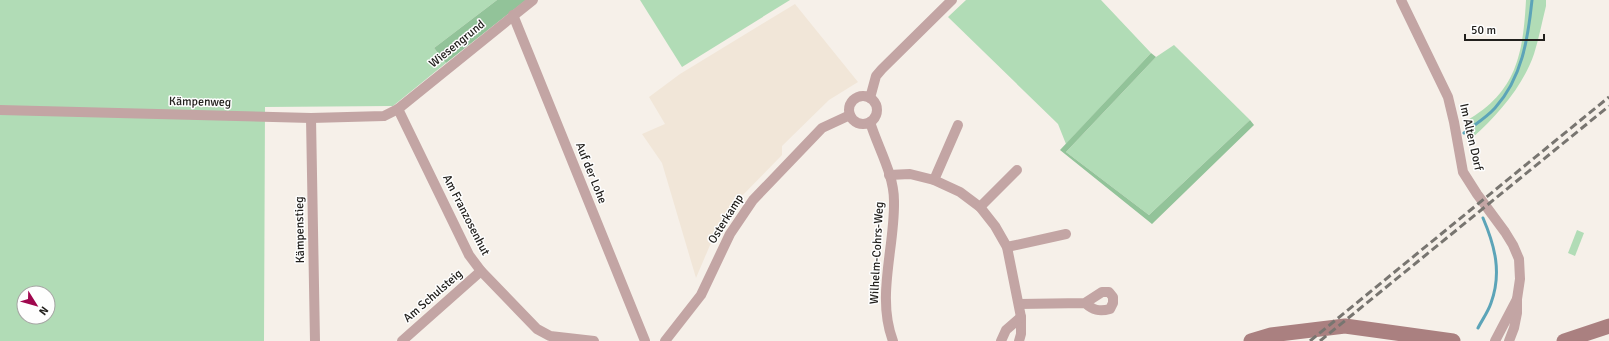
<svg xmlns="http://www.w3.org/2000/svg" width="1609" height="341" viewBox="0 0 1609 341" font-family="Signika,sans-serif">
<rect width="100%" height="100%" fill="#f6f0e9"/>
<!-- built -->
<polygon fill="#f1e6d8" points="795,4 858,82 829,100 782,146 782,155 734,204 716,231 696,278 662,163 642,134 665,124 649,97 680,74"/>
<!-- green -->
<g fill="#b1dcb6" fill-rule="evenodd">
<path d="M0,0H497L434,48L446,63L393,106L265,107L264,341H0ZM24,293H48V317H24Z"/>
<polygon points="640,0 790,0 682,67"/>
<polygon points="966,0 1101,0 1151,53 1066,144 1058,124 948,17"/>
<path d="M1526,0H1546V6C1542,22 1539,38 1534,54C1523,86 1498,115 1473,137L1466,121C1517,92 1523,54 1526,0Z"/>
<polygon points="1174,45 1250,120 1149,215 1066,152 1156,57"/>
<polygon points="1577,230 1584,233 1575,256 1568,253"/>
</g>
<!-- forest -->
<g fill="#92c399">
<polygon points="497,0 526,0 446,63 434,48"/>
<polygon points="1151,53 1156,57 1066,152 1149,215 1250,120 1254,125 1152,224 1060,150"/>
</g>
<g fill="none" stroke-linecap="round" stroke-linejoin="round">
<!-- stream -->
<g stroke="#5ca4b8" stroke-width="3">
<path d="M1464,133C1474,125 1486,118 1495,108C1522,78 1528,39 1532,0"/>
<path d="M1478,328C1482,320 1488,312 1491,303C1502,273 1495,246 1483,218"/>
</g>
<!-- street -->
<g stroke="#c3a5a4" stroke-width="10">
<polyline points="1401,0 1448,97 1454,122 1463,172 1477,194 1505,232 1513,245 1519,259 1520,279 1517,299 1517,313 1514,328 1509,341"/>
<polyline points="513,15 645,341"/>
<circle cx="863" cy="110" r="14"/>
<polyline points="870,98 876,76 882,69 952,0"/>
<polyline points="398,109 469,255 481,271 537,329 550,336 594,341"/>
<polyline points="0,110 311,118 384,116 398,109 533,0"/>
<polyline points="311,118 315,341"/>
<path d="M870,122C878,148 894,174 894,201C895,247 876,297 893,341"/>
<polyline points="889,175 910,174 934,180 960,192 980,207 995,226 1007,247 1021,317 1021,334 1019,341"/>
<polyline points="934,180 958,125"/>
<polyline points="980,207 1017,170"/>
<polyline points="1007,247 1066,234"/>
<path d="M1019,304L1085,303C1093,310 1099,312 1110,309L1113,303V297L1109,292H1102L1085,303"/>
<polyline points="402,341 481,271"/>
<polyline points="665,341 701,295 730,234 753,200 822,128 850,115"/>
<polyline points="1001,341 1006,330 1021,317"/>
<polyline points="1495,341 1517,299"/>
</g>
<!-- secondary -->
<g stroke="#aa8080" stroke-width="15">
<polyline points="1251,341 1271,335 1345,326 1453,341"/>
<polyline points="1564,341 1609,326"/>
</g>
<!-- rail -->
<g stroke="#787570" stroke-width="3" stroke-dasharray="8 4" stroke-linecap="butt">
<polyline points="1310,341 1609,97"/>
<polyline points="1320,341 1609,106"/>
</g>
</g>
<g text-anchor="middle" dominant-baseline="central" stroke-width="3" stroke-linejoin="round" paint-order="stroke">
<!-- street labels -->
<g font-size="12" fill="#22201d" stroke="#fefefe">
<text transform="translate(457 44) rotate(-39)">Wiesengrund</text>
<text transform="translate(200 102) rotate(1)">Kämpenweg</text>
<text transform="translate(1471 137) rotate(77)">Im Alten Dorf</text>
<text transform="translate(591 173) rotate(68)">Auf der Lohe</text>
<text transform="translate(466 215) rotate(63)">Am Franzosenhut</text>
<text transform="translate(726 219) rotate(-58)">Osterkamp</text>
<text transform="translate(300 230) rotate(-91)">Kämpenstieg</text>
<text transform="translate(877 253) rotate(-87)">Wilhelm-Cohrs-Weg</text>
<text transform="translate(433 296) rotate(-41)">Am Schulsteig</text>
</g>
</g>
<!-- north arrow -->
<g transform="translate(36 305) rotate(127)"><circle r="19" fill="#fefefe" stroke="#a6a5a4"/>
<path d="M0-3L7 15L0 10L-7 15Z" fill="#9f074e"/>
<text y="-6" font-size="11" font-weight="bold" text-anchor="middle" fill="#22201d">N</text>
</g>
<!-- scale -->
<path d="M1465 34v6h79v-6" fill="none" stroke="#22201d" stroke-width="2"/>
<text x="1471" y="34" font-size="12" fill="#22201d" stroke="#fefefe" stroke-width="3" paint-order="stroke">50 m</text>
</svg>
